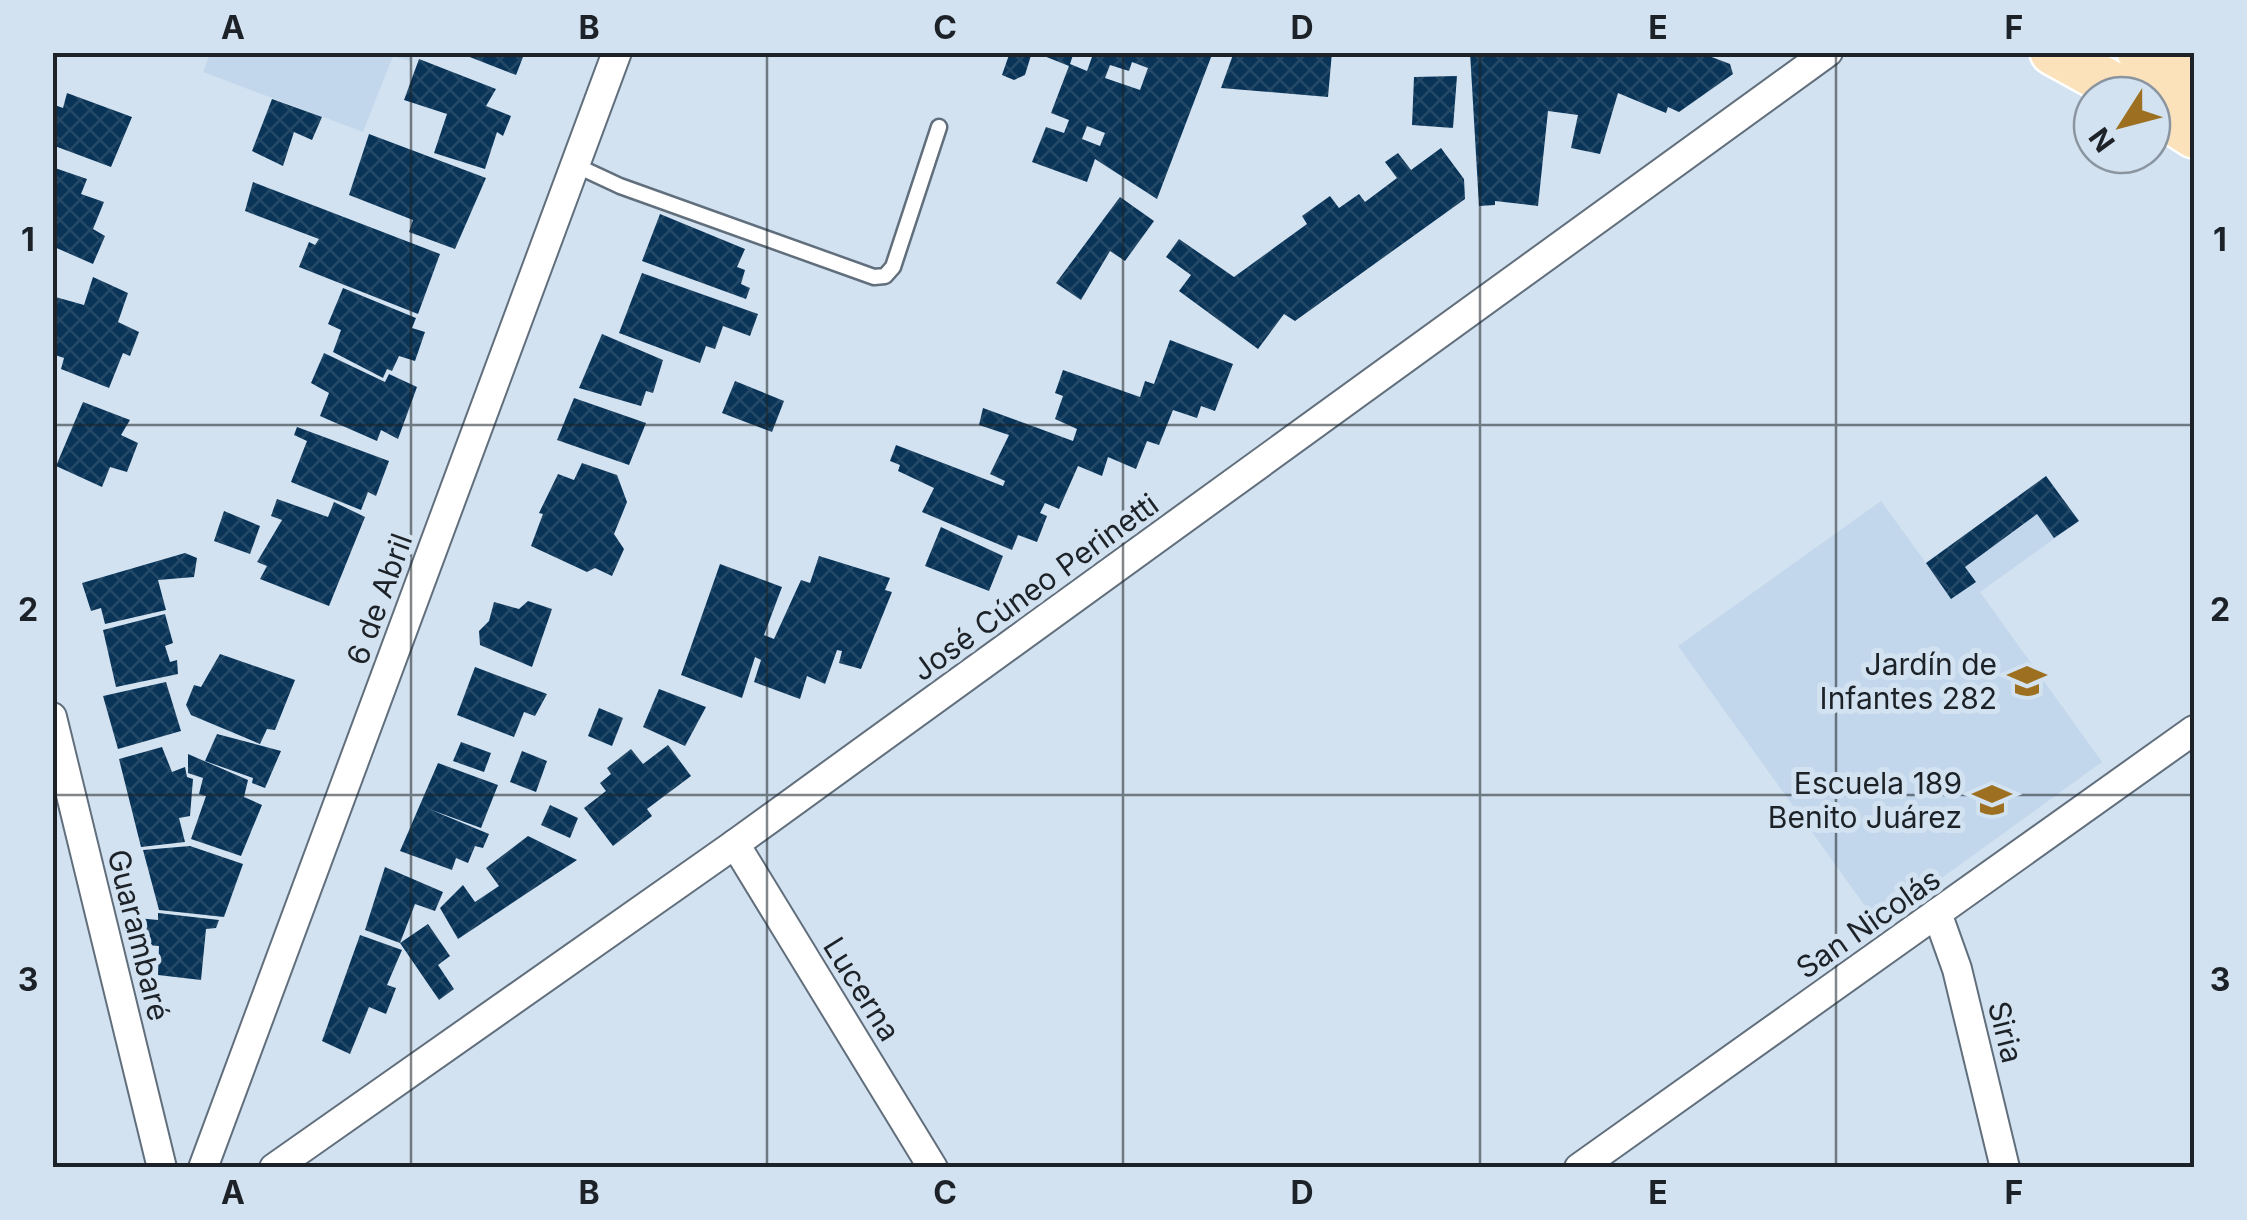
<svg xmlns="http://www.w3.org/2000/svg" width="2247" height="1220" viewBox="0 0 2247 1220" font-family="Inter,sans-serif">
<defs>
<pattern id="building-cross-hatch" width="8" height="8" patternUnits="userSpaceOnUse" patternTransform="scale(2.5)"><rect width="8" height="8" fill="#093458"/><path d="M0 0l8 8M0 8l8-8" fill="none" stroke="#244967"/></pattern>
</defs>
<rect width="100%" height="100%" fill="#d3e2f1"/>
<!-- built -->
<g fill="#c3d7ec">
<polygon points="210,53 210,52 413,53 410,61 393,56 363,132 203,72"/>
<polygon points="2046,476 2079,521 1980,592 2102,762 1878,924 1678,646 1881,501 1926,563"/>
</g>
<!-- building -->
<g fill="url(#building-cross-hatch)" fill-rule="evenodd">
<polygon points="457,52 525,52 516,75"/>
<polygon points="1010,52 1032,52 1025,75 1014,80 1002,75"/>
<path d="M1034,52H1074L1070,64L1087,71L1092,57L1081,52H1213L1157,199L1095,159L1087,182L1032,162L1046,127L1064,133L1069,120L1051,113L1069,66ZM1132,62L1148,68L1140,90L1105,78L1110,65L1129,71ZM1087,126L1105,133L1100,146L1082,139Z"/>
<polygon points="1234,52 1332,52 1328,97 1221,88"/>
<polygon points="1470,52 1710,52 1709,56 1730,64 1733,74 1679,112 1668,107 1666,113 1618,93 1600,154 1571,148 1578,115 1548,111 1538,206 1495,201 1495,205 1479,206"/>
<polygon points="419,59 496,89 486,106 511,116 503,136 497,132 485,169 434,153 447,114 404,100"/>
<polygon points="1457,76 1453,128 1412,125 1414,77"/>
<polygon points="67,93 132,117 111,167 52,145 52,104 63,108"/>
<polygon points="272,99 322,117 312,140 294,132 283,166 252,151"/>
<polygon points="369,134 486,178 455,249 409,232 413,220 349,195"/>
<polygon points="1441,148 1464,179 1465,199 1295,321 1284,314 1258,349 1179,291 1191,275 1166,257 1179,239 1234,277 1307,224 1302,216 1330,196 1339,208 1359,194 1365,202 1397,178 1385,162 1398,153 1411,170"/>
<polygon points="52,167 87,179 81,194 104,202 93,229 105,236 93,264 52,246"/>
<polygon points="253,182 440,254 418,314 299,267 309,242 315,245 319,239 245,211"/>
<polygon points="1120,197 1154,221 1125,261 1110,251 1081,300 1056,283"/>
<polygon points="660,214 745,249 737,267 745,270 741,284 750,288 746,299 642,261"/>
<polygon points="642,273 758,314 750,336 723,326 715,349 706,346 700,363 619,333"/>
<polygon points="93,277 128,293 118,322 139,332 130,356 123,353 109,388 61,369 64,358 52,354 52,296 84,305"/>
<polygon points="343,288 416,318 412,328 425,332 415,361 399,356 392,371 387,369 383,378 333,352 341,330 328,324"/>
<polygon points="602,334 663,360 653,393 646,391 641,406 579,388"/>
<polygon points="1170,340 1233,364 1215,411 1201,406 1197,418 1173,410 1159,445 1147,441 1136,469 1108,457 1102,476 1078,466 1059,509 1045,503 1040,513 1047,516 1037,542 1018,535 1012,550 922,512 934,488 898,471 900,465 890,461 896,445 1003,486 1005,481 990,474 1009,435 979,425 983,408 1073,441 1077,429 1055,419 1063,396 1055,393 1063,370 1140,397 1145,381 1154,384"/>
<polygon points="324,353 385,382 389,374 417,387 398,439 381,430 377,441 320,416 329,393 311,383"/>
<polygon points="735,381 784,401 772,432 722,413"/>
<polygon points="574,398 646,423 629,465 557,440"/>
<polygon points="83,402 130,420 121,435 138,443 127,472 110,467 102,487 56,466"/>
<polygon points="297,427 389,461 376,496 368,492 361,510 291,482 307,441 294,435"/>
<polygon points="582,463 617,475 627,502 614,534 624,549 612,576 595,568 587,572 531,546 543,514 539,513 558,474 574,480"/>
<polygon points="2046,476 2079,521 2054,538 2037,514 1965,567 1976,582 1951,599 1926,563"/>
<polygon points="277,499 328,517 334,502 365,517 329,606 260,579 267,566 257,562 282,520 271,516"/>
<polygon points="224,511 260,526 250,554 214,541"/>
<polygon points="941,527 1003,556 989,591 925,566"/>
<polygon points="185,553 197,558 194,577 158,580 166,610 105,624 101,608 91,611 82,583"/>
<polygon points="819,556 890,578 885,590 892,592 861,669 839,663 842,651 837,650 825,684 807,676 800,699 754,682 761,660 755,657 742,698 681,675 720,564 782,587 764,635 774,639 801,580 810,583"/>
<polygon points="528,601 552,609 532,667 480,645 479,631 489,621 494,602 519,609"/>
<polygon points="165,614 173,643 165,646 170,662 177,660 178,674 116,687 103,630"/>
<polygon points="220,654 295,680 275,730 267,729 260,744 191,715 186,705 194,685 201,687"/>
<polygon points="475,667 547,694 535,716 524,712 514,737 457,715"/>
<polygon points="166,682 181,731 118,749 103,696"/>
<polygon points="659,689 706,707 685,746 643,727"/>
<polygon points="599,708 623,718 612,746 588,736"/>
<polygon points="217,734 281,751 265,788 252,783 253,778 205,761"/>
<polygon points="461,742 491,753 484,772 453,761"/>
<polygon points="668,745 691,776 647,809 652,816 613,846 584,808 606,791 600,783 611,774 607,768 631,749 643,764"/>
<polygon points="162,747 172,772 185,767 187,777 193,779 190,816 179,818 185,842 141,847 119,759"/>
<polygon points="522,751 547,761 536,792 510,782"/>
<polygon points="188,754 248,780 244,797 262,805 241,856 191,839 206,796 199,794 203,778 188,773"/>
<polygon points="438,763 498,785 481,828 429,809 489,834 483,848 475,846 468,863 456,858 452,870 400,851"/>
<polygon points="550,805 578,818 570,838 541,825"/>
<polygon points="528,836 577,860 458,939 440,908 463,885 475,902 499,886 486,868"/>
<polygon points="190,846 243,864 224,917 159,910 143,850"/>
<polygon points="385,867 443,892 435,911 415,904 400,943 428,924 450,956 438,965 454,989 439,1000 400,943 365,930"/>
<polygon points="158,913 219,920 216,928 206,929 201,980 158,975 159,946 146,945 146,927 137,926 137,918 158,920"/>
<polygon points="360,935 402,950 387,985 396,988 386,1014 369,1007 350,1054 322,1041"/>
</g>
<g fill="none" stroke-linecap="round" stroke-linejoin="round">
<!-- service casing -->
<g stroke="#616e7c" stroke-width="19">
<polyline id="service" points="575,165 620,186 874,277 885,276 893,267 939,127"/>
</g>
<!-- minor casing -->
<g stroke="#616e7c" stroke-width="32">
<g id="minor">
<polyline points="52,717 162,1168"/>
<polyline points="735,844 933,1168"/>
<polyline points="1937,913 1957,969 2005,1168"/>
<polyline points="203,1168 617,52"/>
<polyline points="274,1168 735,844 1828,52"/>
<polyline points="1579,1168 2194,730"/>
</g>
</g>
<!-- primary casing -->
<g stroke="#fff" stroke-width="50">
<g id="primary">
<polyline points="2053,52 2131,95"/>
<polyline points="2140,52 2194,86"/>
<polyline points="2152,108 2194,135"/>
</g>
</g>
<!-- service -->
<use href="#service" stroke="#fff" stroke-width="14"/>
<!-- minor -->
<use href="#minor" stroke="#fff" stroke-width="28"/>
<!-- primary -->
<use href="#primary" stroke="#fbe2ba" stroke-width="45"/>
</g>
<!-- grid -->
<path fill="none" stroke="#1c2227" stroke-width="2.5" stroke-opacity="0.55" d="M411,52V1168M767,52V1168M1123,52V1168M1480,52V1168M1836,52V1168M52,425H2194M52,795H2194"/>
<!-- icons -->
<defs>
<g id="school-bare" transform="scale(3)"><path d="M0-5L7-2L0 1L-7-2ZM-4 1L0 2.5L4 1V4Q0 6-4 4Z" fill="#9c7020" stroke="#d3e2f1" stroke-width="2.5" paint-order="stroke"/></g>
</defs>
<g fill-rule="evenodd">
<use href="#school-bare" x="2027" y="681"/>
<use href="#school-bare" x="1992" y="800"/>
</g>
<g text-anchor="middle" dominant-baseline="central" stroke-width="10" stroke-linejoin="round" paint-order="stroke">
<!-- street labels -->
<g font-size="30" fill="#1c2227" stroke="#d3e2f1">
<text transform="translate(1035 587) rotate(-36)">José Cúneo Perinetti</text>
<text transform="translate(379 599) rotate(-70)">6 de Abril</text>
<text transform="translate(1868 923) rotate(-35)">San Nicolás</text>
<text transform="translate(139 935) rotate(76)">Guarambaré</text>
<text transform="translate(862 989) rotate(58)">Lucerna</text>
<text transform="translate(2006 1032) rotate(76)">Siria</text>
</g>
<!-- poi labels -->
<g font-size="30" fill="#1c2227" stroke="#d3e2f1" text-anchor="end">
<text x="1997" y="664">Jardín de<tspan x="1997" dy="34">Infantes 282</tspan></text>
<text x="1962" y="783">Escuela 189<tspan x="1962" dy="34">Benito Juárez</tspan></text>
</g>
</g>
<!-- border -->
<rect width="2247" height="1220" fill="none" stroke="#d3e2f1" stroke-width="110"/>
<!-- north arrow -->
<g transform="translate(2122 125) rotate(234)"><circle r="48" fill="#d3e2f1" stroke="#8a95a0" stroke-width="2.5"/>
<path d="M0-8L18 38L0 25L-18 38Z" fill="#9c7020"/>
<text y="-15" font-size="28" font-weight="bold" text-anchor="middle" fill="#1c2227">N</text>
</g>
<rect x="55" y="55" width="2137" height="1110" fill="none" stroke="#1c2227" stroke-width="4"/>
<g font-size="32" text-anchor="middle" font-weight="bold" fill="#1c2227">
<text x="233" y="39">A</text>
<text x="589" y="39">B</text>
<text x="945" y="39">C</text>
<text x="1302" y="39">D</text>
<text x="1658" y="39">E</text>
<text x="2014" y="39">F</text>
<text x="28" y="251">1</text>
<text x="2220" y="251">1</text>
<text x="28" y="621">2</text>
<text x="2220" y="621">2</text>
<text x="28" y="991">3</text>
<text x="2220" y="991">3</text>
<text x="233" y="1204">A</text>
<text x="589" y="1204">B</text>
<text x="945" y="1204">C</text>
<text x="1302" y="1204">D</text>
<text x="1658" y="1204">E</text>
<text x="2014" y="1204">F</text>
</g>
</svg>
